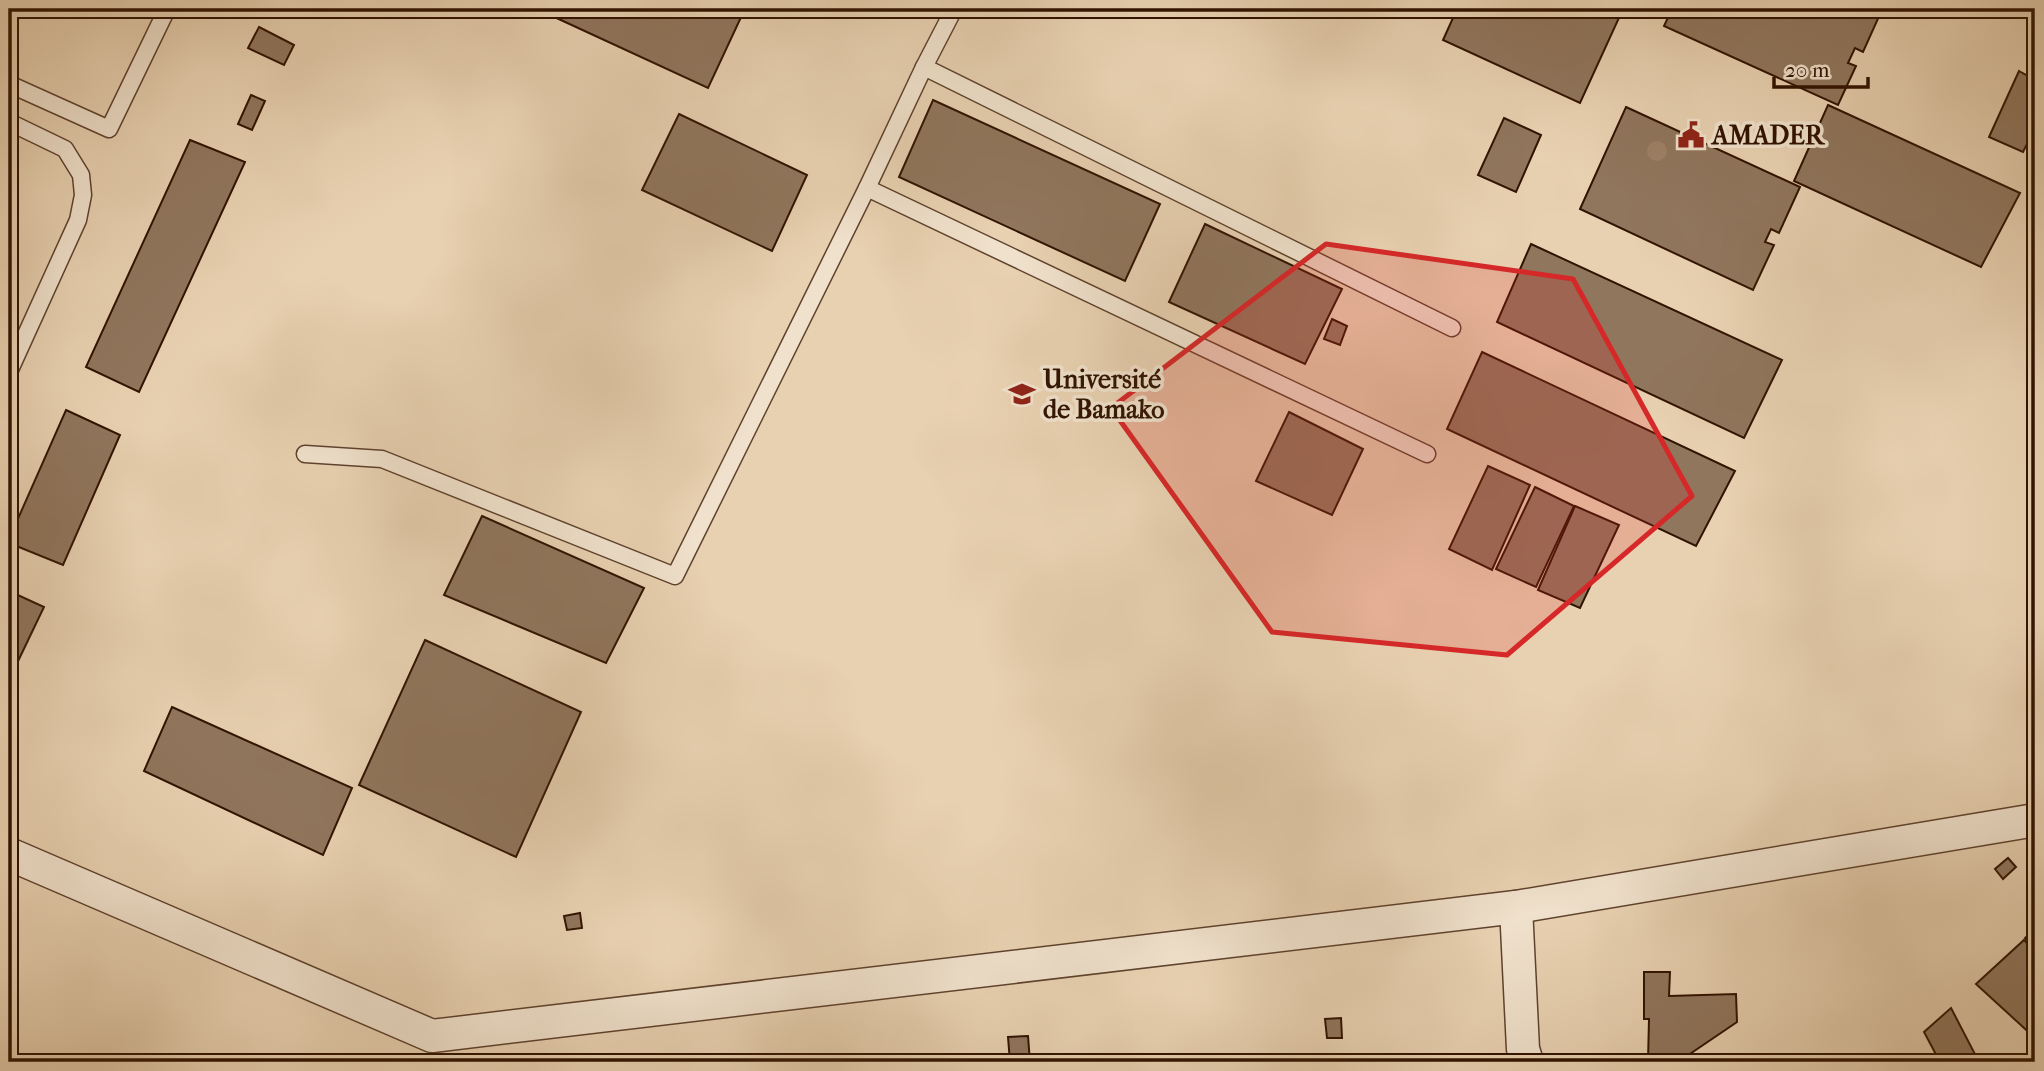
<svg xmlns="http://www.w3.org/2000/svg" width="2044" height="1071" viewBox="0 0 2044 1071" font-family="'IM FELL French Canon',serif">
<rect width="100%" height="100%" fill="#e8d1b1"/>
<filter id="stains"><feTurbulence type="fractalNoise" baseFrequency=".00286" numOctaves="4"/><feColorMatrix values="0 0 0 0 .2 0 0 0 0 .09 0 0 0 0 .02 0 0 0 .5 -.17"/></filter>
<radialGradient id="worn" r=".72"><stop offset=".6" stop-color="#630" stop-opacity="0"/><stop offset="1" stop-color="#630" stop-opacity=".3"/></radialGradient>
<!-- building -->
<g fill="#90765d" stroke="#311301" stroke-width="2">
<polygon points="537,9 734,9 743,13 708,88"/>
<polygon points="1457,9 1623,9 1580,103 1443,40"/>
<polygon points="1672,9 1875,9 1881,12 1863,52 1855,48 1848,63 1856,66 1838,105 1664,26"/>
<polygon points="259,27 294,45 284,65 248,48"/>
<polygon points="2019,71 2035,80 2035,143 2029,140 2023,152 1989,137"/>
<polygon points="251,95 265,101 252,130 238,124"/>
<polygon points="933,100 1160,204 1125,281 899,177"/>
<polygon points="1828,105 2020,193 1981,267 1794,181"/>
<polygon points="1626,107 1800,187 1779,233 1771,229 1765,242 1774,245 1753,290 1580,209"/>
<polygon points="679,114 807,175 772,251 642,190"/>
<polygon points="1504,118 1541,135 1516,192 1478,175"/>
<polygon points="190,140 245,162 139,392 86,367"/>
<polygon points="1205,224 1342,289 1305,364 1169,302"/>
<polygon points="1531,244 1782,360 1744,438 1497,322"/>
<polygon points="1332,319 1347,326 1340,345 1324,339"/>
<polygon points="1482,352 1735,471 1696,546 1447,429"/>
<polygon points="66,410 120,435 63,565 9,543 9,539"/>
<polygon points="1289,412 1363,449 1332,515 1256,481"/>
<polygon points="1488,466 1530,485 1492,570 1449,549"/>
<polygon points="1535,487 1574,506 1536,587 1496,569"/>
<polygon points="1575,506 1619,525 1580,608 1538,590"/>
<polygon points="482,516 644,588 606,663 444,595"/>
<polygon points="9,591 44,607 9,680"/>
<polygon points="425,640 581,712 516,857 359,785"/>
<polygon points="172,707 352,788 323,855 144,771"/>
<polygon points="2008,858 2016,867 2003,879 1995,869"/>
<polygon points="580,913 582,928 567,930 564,916"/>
<polygon points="2035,929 2035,949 2025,938"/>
<polygon points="2024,940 2035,951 2035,1038 1976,984"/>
<polygon points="1644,972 1670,972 1669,996 1736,994 1737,1022 1678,1062 1648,1062 1649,1019 1644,1019"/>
<polygon points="1951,1008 1979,1062 1940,1062 1924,1032"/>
<polygon points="1341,1018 1342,1038 1327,1038 1325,1019"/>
<polygon points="1028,1036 1030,1062 1010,1062 1008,1037"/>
</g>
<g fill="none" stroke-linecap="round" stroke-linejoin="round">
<!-- lane casing -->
<g stroke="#5f422d" stroke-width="19">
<g id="lane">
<polyline points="924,67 1452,328"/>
<polyline points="9,84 109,129 167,9"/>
<polyline points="9,122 65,149 81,175 83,195 78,220 9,372"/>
<polyline points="867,188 1427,454"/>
<polyline points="305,454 382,459 675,576 867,188 924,67 954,9"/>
</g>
</g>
<!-- street casing -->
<g stroke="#5f422d" stroke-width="35">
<g id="street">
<polyline points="9,854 432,1036 1516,907 2035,820"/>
<polyline points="1516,907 1523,1049 1527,1062"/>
</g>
</g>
<!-- lane -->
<use href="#lane" stroke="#f0e1cc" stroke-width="16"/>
<!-- street -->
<use href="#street" stroke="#f0e1cc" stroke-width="32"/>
</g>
<!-- trees -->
<circle fill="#9d8268" cx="1657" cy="151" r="10"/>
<!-- marked area -->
<path fill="#d62828" fill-opacity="0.2" stroke="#d62828" stroke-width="5" stroke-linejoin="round" d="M1326,244L1573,279L1692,496L1507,655L1272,632L1111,408Z"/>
<!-- icons -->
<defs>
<g id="civic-bare" transform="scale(2.1)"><path d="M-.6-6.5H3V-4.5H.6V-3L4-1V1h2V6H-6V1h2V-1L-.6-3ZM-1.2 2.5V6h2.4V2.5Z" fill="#8f2418" stroke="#f0e1cc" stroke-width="2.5" paint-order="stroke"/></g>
<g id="university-bare" transform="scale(2.1)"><path d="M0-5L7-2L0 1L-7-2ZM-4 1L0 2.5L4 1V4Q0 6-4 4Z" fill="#8f2418" stroke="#f0e1cc" stroke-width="2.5" paint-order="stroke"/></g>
</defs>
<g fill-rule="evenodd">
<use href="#civic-bare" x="1691" y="135"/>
<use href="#university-bare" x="1022" y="394"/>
</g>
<g text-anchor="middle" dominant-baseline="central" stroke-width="7" stroke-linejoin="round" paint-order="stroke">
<!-- poi labels -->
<g font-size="26" font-weight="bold" fill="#311301" stroke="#f0e1cc" text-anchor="start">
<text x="1712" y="135">AMADER</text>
<text x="1043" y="379">Université<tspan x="1043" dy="30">de Bamako</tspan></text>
</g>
</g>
<!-- margin -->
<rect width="2044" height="1071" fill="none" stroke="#e8d1b1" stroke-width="35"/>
<rect x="10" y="10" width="2023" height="1050" fill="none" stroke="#311301" stroke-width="3.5"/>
<rect x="18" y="18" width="2009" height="1036" fill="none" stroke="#311301" stroke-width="2"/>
<!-- scale -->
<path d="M1774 77v10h94v-10" fill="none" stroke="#311301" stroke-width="3.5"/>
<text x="1785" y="77" font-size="21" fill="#311301" stroke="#f0e1cc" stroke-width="5" paint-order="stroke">20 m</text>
<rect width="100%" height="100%" filter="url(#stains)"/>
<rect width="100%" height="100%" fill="url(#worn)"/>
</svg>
